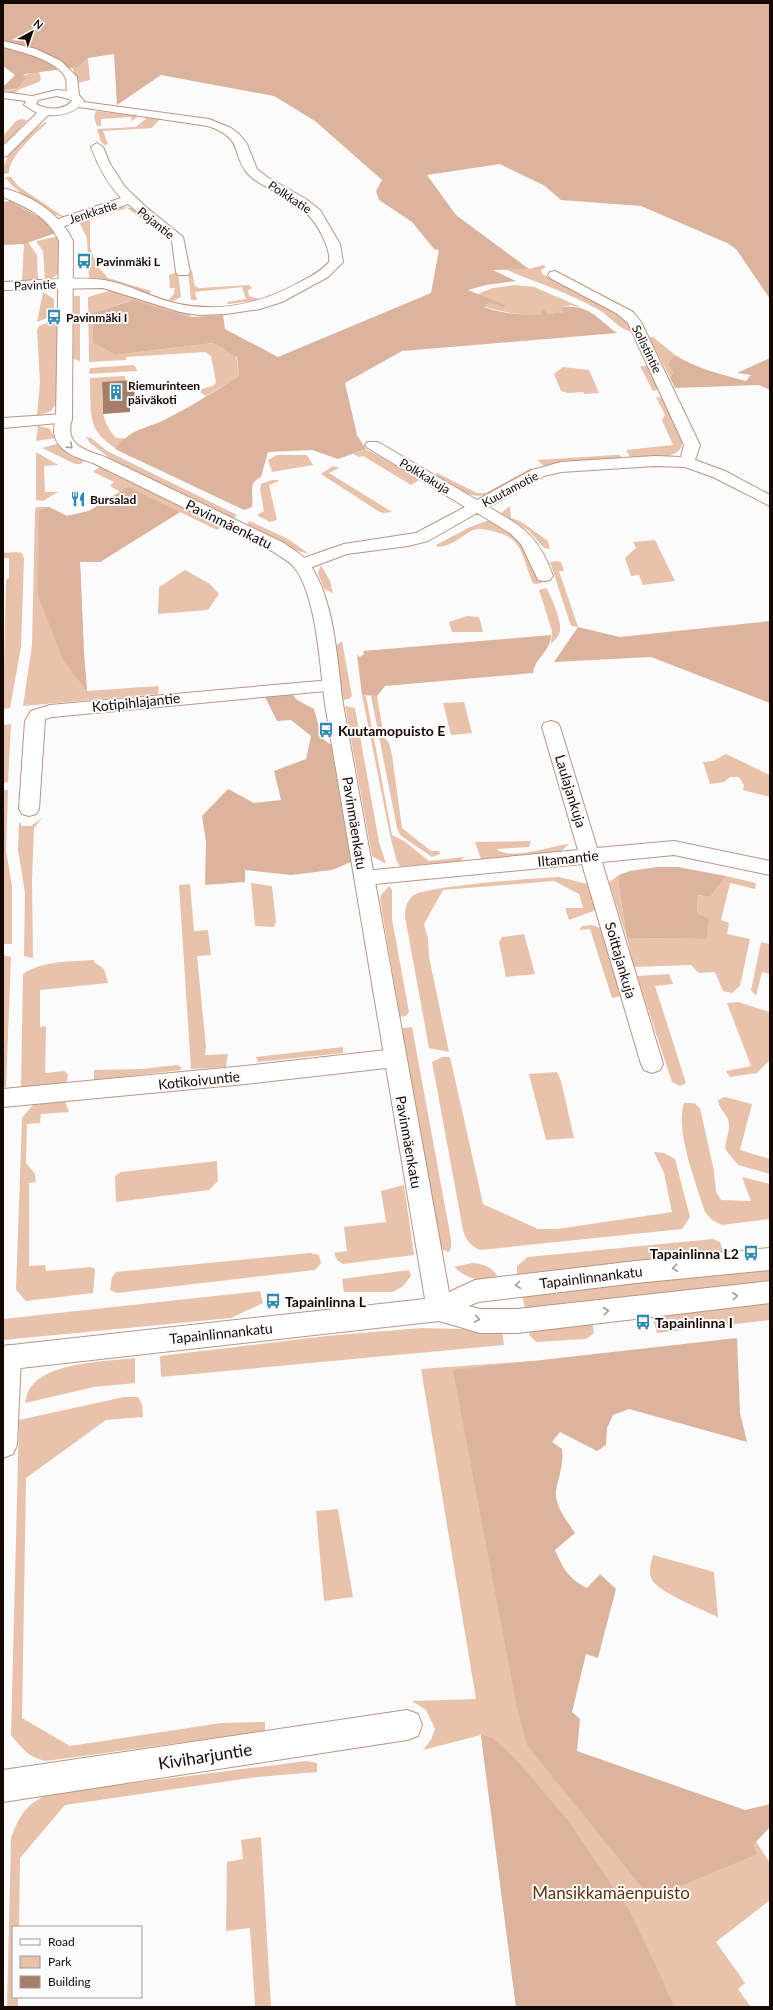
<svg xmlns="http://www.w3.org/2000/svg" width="773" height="2010" viewBox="0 0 773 2010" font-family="Lato,sans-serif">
<rect width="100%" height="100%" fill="#fbfbfb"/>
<!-- green -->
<g fill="#e9c2ac">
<polygon points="88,58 90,80 78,83 72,67 78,67"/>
<polygon points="39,71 41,79 39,82 20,89 15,93 3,92 18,88 27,77 22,76"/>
<polygon points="96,111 137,116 137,117 132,121 131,117 101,119 101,126 97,126 94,117"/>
<polygon points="148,117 160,119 152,128 103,131 108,144 105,145 101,142 97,129 136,127"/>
<polygon points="21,119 27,120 3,147 3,136 16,121"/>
<path d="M45,122L47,123C35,134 9,156 9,173L4,174C0,154 31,133 45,122Z"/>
<path d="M5,177H11L18,186L64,217C47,215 15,191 5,177Z"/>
<polygon points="122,207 132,208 149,222 146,222 127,208 90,220 90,247 93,256 100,269 108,278 151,291 150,294 105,280 89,279 87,238 79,222"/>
<polygon points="55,237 58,237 60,242 59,273 51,279 45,280 43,251 36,241"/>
<polygon points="28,242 37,255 38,281 22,281 24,244"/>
<path d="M543,265L546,267L541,270L542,274L614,311L626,321L632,332C618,329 611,317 599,310C568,292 534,282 502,268L529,269Z"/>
<polygon points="188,271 192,271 195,286 199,288 249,285 252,288 248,290 249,296 262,300 228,304 227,302 246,299 242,287 195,292 197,300 191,300"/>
<polygon points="178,272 181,297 173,301 168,300 174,294 175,288 170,288 169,275"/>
<path d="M515,285L534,287L583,308L571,305L561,307L565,312L548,314L545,310L541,315C521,315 503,313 483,306L489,303L504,308L478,294L493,288Z"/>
<polygon points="112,290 190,314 191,317 132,300 92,313 93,343 115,355 213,343 236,355 239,376 206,396 197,390 213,386 216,382 211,356 205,352 126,357 126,360 89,362 88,297"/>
<polygon points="43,292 54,299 54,315 37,322"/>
<polygon points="74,296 80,296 80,361 73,359"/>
<polygon points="54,320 59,321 57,403 51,411 37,416 40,382 37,330 39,326"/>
<polygon points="649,337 653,337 675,355 670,360 670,365 673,373 670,378"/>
<polygon points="133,365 135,366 137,371 89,374 90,368"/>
<polygon points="640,366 648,366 658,390 653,391"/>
<polygon points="563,367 589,370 599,393 584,394 583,392 568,393 561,391 554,374"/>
<path d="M125,376V381L102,383C102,405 100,420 116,438H123L130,443L131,457C87,433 91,425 90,378Z"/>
<path d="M656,397L663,398L682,442C683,461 645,457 631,458L626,450L673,445L662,420L665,415Z"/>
<polygon points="38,426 49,428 56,438 36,441"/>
<polygon points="86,437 91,438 107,451 237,515 233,519 111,459 90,443"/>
<polygon points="60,443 84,461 81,464 75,464 42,448"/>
<polygon points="366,449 418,478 418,481 411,485 363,456 359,457 353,454"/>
<polygon points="36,452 58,465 44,466 45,492 58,492 43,501 36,500"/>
<polygon points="277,455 307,455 313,465 272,472 268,460"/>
<polygon points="616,455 620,455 622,458 544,466 537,460"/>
<polygon points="333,466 339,468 329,473 392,512 383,513 378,511 321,474"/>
<polygon points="99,467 222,527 217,530 180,512 100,562 80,562 84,654 87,691 158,686 159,688 158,694 23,706 32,645 35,511 36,507 49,507 67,516 89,511 120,492 110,486 114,482 93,472"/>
<path d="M531,468L532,471C515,480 491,500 471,495C458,491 446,482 435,475L437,473L477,493H486Z"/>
<polygon points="272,480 278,480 279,481 269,485 277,520 270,522 258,516 258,514 264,511 260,489 261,484"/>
<polygon points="510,506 511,518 520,521 548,541 550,549 544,548 529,531 501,513"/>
<path d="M489,520L523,543L543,581L542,583L536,584L533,583C521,557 525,538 492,531C484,529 478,528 471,531C459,538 452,546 438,547L436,545L470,527Z"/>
<polygon points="250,521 288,539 309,554 295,550 246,525"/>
<polygon points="655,540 675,581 643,585 639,575 631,576 625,558 636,548 633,542"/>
<polygon points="16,552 22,553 24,559 21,647 10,708 3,709 6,580 9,578 9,558 3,558 3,553"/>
<polygon points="557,561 561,562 564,571 559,571 578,627 571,626 550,562"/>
<polygon points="321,565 330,581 333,593 324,589 318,573"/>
<polygon points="185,570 210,584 219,594 208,610 158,614 159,587"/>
<path d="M546,588C551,595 562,622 560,631C559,636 555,640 551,644L552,631L539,590Z"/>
<polygon points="467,616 479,617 483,632 452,632 449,622"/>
<polygon points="342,641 352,696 349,699 344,700 334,647"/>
<polygon points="362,695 366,696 392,835 404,841 429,861 464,857 461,861 406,866 400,866 397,862 391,840"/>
<polygon points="371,696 377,696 384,737 389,743 392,755 402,828 431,851 439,851 440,854 432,857 400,835 397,828"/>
<polygon points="464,702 472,733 451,735 443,703"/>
<polygon points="345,706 355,708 379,842 386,864 372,856"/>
<polygon points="11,724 8,782 3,783 3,725"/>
<polygon points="726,754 770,775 770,797 743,790 744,785 739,777 730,777 724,782 710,784 703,762 713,761"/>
<polygon points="3,790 8,790 6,851 12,886 12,944 3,944"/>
<polygon points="42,818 34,828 32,880 33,958 24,956 25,893 18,850 19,823 21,823 21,826 31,826"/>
<path d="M531,841L529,847L496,849C512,861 550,846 569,844L561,851L481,859L475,842Z"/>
<polygon points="619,875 618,881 627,938 706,939 697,914 698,895 710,897 726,876 756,883 755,889 730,883 721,920 729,923 727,934 750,939 740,986 732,993 723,991 715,972 699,973 691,965 634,967 627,938 609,882"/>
<path d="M559,877L587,884L596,910L569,920L565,908H583L579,894L554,881L443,890L424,924L428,938L429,957L449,1052L429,1048L405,917C405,909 406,901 414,895C428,886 537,878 559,877Z"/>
<polygon points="251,883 272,886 276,922 274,927 255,926"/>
<polygon points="190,884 194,931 208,930 211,955 197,956 206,1047 205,1055 228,1054 226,1067 191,1069 179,885"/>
<polygon points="389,886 392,890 392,919 409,1012 406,1016 400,1017 380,899 381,895"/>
<polygon points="591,925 601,928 621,996 612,998 590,929 579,930 582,926"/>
<polygon points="524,934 535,974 506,977 499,942 502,937"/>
<polygon points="761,942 770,944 770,974 762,972 756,996 751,990"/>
<polygon points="3,955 11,957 6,1088 3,1086"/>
<path d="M94,960V962L104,969L108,983L40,990V1027L46,1026L45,1073L64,1071L68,1074L67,1081L64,1084L23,1088L21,1085L23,974C43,960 71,962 94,960Z"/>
<polygon points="669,974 673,984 655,986 686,1083 680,1086 672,1082 637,976"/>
<polygon points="738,1002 770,1012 770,1060 757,1073 730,1077 726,1071 751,1066 727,1003"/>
<polygon points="412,1027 451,1239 451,1248 449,1252 441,1249 438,1237 402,1030 403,1028"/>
<polygon points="343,1047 343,1053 258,1062 256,1057"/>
<path d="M442,1057H450L483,1204L538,1229H557L672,1212L664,1173L654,1152L664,1153L675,1159L690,1217L682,1229L480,1250C470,1245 466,1241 463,1230L432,1062Z"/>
<polygon points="177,1065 181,1067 181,1070 94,1080 94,1070 141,1069"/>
<polygon points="557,1072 561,1081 574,1138 546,1140 529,1074"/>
<path d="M725,1097L752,1104L740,1150L770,1159V1174L738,1165L725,1149C726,1139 732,1126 727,1117C723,1111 719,1107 718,1100Z"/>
<polygon points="65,1101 69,1112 41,1114 40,1123 27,1124 26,1163 35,1174 36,1182 29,1183 29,1266 45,1265 46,1271 91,1267 95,1269 93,1293 26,1301 16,1290 22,1118 33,1105"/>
<path d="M684,1103H694L700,1108L714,1171L716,1192L721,1200L751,1201L742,1177L770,1184V1219L722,1225L712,1220L705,1212C696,1182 675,1132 684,1103Z"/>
<polygon points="217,1161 218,1181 209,1190 116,1202 115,1176 121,1172"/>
<polygon points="404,1185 414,1255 343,1264 337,1260 334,1253 347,1251 344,1227 386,1222 381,1191"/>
<polygon points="713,1239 720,1242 724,1254 517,1275 517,1266 528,1257"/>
<polygon points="310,1253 319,1255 321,1263 315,1270 117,1293 110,1290 112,1277 116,1272"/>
<path d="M472,1263C483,1264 492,1266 498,1277L496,1279C478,1280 468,1280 454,1267Z"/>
<polygon points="770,1267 770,1284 525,1309 522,1294"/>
<polygon points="409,1270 411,1276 403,1286 393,1292 344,1292 342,1279"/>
<polygon points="260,1291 263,1303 231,1318 3,1340 3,1319"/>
<polygon points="770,1300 770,1320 657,1333 651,1312"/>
<polygon points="592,1320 594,1333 586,1339 536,1342 530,1336 527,1327"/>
<polygon points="421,1328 502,1330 504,1345 161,1377 160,1356 326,1336"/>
<path d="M135,1358V1383L94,1387L25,1403C26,1398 27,1392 30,1388C49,1361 105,1362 135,1358Z"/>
<polygon points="531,1361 566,1753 751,1834 770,1863 770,1900 716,1942 745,1983 738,1989 751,2007 516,2007 481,1735 423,1750 431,1740 435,1729 426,1710 412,1701 476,1699 421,1369"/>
<path d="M124,1397H138L142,1404L143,1417L106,1420L26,1478L22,1718L70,1746L221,1723L265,1722V1731L46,1761C29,1758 22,1748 11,1735L19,1420Z"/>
<polygon points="338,1509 353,1597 324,1601 316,1511"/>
<path d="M653,1555L714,1572L718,1617C703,1610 660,1593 652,1580C648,1573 651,1562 653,1555Z"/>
<path d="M306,1761L317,1763V1772L257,1777L65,1805L20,1858L19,1927H13V1997H18V2007H7L11,1838C20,1813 29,1800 55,1793Z"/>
<polygon points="261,1837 271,2007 255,2007 250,1928 226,1931 227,1862 243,1859 241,1840"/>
</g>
<!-- forest -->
<g fill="#dcb39d">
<path d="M3,3H770V299L736,249L727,243L641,206L561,200L545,186L500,164L427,175L456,215L529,269L493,270L516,281L486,285L468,290L505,305L504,308L489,303L484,307C503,314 521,315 541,315L542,310H545L548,314L564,312L561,307C588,303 598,319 617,333L402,351L345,383L357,435L366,449L338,459L312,450L268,452L261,477C247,483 254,494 252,507L244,510L115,449C131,427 149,429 170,417C194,405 216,390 239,376L237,357L213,343L115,355L93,343L92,313L133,300L191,317L223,315L225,329L278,357L431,293L439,250L434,249L412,222L379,200L376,191L382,180L315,121L274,96L161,75L117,105L114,54L88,58L78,67L25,74L23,76L27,77L18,88L3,91V87L15,75L3,66Z"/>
<polygon points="10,201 46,221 56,233 24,244 3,245 3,202"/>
<path d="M675,355C697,369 721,374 746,381L751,375L737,373L770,358V390L759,385L675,388L670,378L673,373L669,365L670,360Z"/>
<polygon points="128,487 180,512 100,562 80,562 84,654 87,691 63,660 38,595 39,511 49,507 67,516 89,511"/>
<polygon points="770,621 770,703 651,657 554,662 578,627 620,637"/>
<path d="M551,635C551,651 535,658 533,673L385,686L377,696L362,695L357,655L360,657L364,654L363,651Z"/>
<polygon points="293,695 297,700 314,709 322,738 331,745 351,862 332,870 291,875 245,870 245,882 205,885 206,842 202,816 228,789 254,803 281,800 274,771 306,759 311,736 291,720 277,721 265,697"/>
<polygon points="657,867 678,867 726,876 710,897 698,895 697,914 709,918 706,939 627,938 618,881 619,875 630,871"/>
<path d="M737,1338L740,1413L747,1442L629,1409L613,1415L607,1428L606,1445L597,1451L560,1432L552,1442L562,1449C564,1464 559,1475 556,1490C554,1505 567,1521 575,1533L555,1550C564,1570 568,1578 587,1588L600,1574L616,1589L598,1658L586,1654L572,1712L580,1719L577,1751L745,1810L770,1804V1827L753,1845L757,1854L661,1894L644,1890L527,1745L517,1708L453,1370Z"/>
<polygon points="481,1735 493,1738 519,1763 566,1818 629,1910 658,1970 674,2007 516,2007"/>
</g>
<!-- building -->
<polygon fill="#a57f69" points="134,380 135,402 130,403 130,412 103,414 102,382"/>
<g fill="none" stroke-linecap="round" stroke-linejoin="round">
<!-- minor casing -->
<g stroke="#b89682" stroke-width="2">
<g id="minor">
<polygon points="3,92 32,96 38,99 32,102 3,98"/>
<path d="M76,101L209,119L231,128L239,134L247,144L257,169L267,177L306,199L320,210L340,244L343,262L328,277L282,302L260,309L226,314L199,315L180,312L103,288L3,290V282C33,281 75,276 104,280C130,284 153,299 179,304C222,313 265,302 302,281C312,276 322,270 329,262C330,252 326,244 322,235C311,212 294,202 272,190C264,186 255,181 249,175C230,155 246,139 208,126L72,106L70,104L72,102Z"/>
<path d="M97,143L103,147L110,164L125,187L146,207L183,237L190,272L188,275H178L176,272L172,241L128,204L62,227H52L51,224L52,221L121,198C107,183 98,166 91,147Z"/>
<path d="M555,271L633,312L641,322L700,445L695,460L725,471L770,495V506L713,477L685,467L655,466L561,472L544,476L489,507C524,528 538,535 553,576L550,580L544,581L538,580L521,544L510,533L477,513L428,541L408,546L347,554L307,569L301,570L295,569L293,565L295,561L344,544L416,533L465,507L368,448L365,445L368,442H378L477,500L532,470L561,462L655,456L681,457L684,445L628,323L616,313L550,278L548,275L550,272Z"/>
<polygon points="64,414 69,416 72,419 69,422 3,428 3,418"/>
<polygon points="331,680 337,682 340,686 337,690 52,717 45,719 39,809 36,814 29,816 22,814 19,809 25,721 31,711 50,705"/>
<polygon points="551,721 558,723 560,727 597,848 674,841 770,861 770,875 674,855 602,862 663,1064 660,1070 652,1073 644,1070 641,1064 582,864 364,885 357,883 354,878 357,873 364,871 578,850 542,727 544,723"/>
<polygon points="395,1049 403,1052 406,1058 403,1064 395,1067 245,1084 3,1107 3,1089 245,1066"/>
<polygon points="8,1345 17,1348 21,1357 17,1445 13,1454 3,1458 3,1347"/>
<polygon points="407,1710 418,1714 422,1725 418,1736 407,1740 3,1802 3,1770"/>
</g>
</g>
<!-- tertiary casing -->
<g stroke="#b89682" stroke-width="2">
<g id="tertiary">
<path d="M3,41L36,49L61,61L77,77L79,95L84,101C75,113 63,116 48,115L7,156L3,157V146L37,113L24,105L28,97L57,90L67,91C66,88 67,83 66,79C60,61 19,51 3,47ZM57,96L69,99L72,101C63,111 47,110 36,104L38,100Z"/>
<path d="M3,188C31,195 61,214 73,241L72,419C64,445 84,450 105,457L284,543C292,549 302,554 308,562C335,598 337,661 343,704L449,1292L475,1280L636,1261L770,1248V1270L636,1283L478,1302L469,1306L480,1309H517L770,1281V1303L517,1333H480L439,1321L3,1370V1346L425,1299L325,704C320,668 317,596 294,567C288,560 279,556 272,551L93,463C71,456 47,447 56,419L59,241C49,217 26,207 3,197Z"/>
</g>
</g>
<!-- minor -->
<use href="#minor" fill="#fff" fill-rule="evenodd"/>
<!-- tertiary -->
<use href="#tertiary" fill="#fff" fill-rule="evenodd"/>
</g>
<!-- one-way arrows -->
<defs><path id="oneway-chevron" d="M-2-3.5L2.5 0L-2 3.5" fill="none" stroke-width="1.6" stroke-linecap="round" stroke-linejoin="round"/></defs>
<g stroke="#a19d9b">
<use href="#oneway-chevron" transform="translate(70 446) rotate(42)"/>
<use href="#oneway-chevron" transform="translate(675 1268) rotate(174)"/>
<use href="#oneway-chevron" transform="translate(518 1285) rotate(173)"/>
<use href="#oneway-chevron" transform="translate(735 1296) rotate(-6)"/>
<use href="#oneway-chevron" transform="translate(606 1311) rotate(-6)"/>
<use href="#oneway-chevron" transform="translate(477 1319) rotate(12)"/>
</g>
<!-- icons -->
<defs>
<g id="bus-bare" transform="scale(1.2)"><path d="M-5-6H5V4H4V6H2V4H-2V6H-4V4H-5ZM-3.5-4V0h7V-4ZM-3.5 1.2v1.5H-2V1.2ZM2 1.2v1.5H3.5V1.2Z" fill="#2c8ab6" stroke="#fbfbfb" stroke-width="2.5" paint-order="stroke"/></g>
<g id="building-bare" transform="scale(1.2)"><path d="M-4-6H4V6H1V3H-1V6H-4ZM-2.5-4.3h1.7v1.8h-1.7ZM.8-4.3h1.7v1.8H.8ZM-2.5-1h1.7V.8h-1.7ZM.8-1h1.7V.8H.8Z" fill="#2c8ab6" stroke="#fbfbfb" stroke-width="2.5" paint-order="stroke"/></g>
<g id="restaurant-bare" transform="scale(1.2)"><path d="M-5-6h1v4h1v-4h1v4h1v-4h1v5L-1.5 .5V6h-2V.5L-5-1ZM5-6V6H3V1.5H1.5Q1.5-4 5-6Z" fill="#2c8ab6" stroke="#fbfbfb" stroke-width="2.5" paint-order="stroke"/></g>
</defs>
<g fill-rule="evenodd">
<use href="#bus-bare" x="84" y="261"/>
<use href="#bus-bare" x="54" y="317"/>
<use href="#building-bare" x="116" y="392"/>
<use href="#restaurant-bare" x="78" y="499"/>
<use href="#bus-bare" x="326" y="730"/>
<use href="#bus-bare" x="751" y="1253"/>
<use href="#bus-bare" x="273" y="1301"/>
<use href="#bus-bare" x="643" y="1322"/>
</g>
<g text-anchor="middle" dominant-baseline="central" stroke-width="4" stroke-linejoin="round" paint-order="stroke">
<!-- far-street labels -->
<g font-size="12" fill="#150904" stroke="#fbfbfb">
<text transform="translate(290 197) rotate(33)">Polkkatie</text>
<text transform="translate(93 212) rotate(-18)">Jenkkatie</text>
<text transform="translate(156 223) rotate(39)">Pojantie</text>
<text transform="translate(35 285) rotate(-3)">Pavintie</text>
<text transform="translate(647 349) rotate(64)">Solistintie</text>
<text transform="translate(425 476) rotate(31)">Polkkakuja</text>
<text transform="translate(510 489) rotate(-28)">Kuutamotie</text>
</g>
<!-- far-poi labels -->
<g font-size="12" font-weight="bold" fill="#150904" stroke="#fbfbfb" text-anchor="start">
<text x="96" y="261">Pavinmäki L</text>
<text x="66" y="317">Pavinmäki I</text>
<text x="128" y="385">Riemurinteen<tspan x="128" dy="14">päiväkoti</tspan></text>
<text x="90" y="499">Bursalad</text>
</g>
<!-- street labels -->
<g font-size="14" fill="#150904" stroke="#fbfbfb">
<text transform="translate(229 524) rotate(26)">Pavinmäenkatu</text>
<text transform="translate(136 702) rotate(-6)">Kotipihlajantie</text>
<text transform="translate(571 791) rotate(73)">Laulajankuja</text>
<text transform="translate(355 823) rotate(81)">Pavinmäenkatu</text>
<text transform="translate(568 858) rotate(-6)">Iltamantie</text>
<text transform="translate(621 960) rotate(74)">Soittajankuja</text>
<text transform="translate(199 1080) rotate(-6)">Kotikoivuntie</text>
<text transform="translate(409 1142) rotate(80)">Pavinmäenkatu</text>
<text transform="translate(591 1277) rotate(-7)">Tapainlinnankatu</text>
<text transform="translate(221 1333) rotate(-6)">Tapainlinnankatu</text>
</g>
<!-- poi labels -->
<g font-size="14" font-weight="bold" fill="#150904" stroke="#fbfbfb" text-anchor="start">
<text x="338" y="730">Kuutamopuisto E</text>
<text x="739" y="1253" text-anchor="end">Tapainlinna L2</text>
<text x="285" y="1301">Tapainlinna L</text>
<text x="655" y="1322">Tapainlinna I</text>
</g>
<!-- near-street labels -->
<g font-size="17" fill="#150904" stroke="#fbfbfb">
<text transform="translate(205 1756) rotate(-9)">Kiviharjuntie</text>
</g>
<!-- near-park labels -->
<g font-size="17" fill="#65320f" stroke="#fbfbfb">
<text x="611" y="1892">Mansikkamäenpuisto</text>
</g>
</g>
<!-- border -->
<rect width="773" height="2010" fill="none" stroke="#150904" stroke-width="8"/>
<!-- legend -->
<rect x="12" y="1926" width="130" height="72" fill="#fbfbfb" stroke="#9f9a98"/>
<rect x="20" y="1939" width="20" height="6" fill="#ffffff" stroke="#9f9a98"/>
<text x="48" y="1946" font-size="12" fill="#150904">Road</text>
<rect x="20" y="1956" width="20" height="12" fill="#e9c2ac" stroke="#9f9a98"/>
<text x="48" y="1966" font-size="12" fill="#150904">Park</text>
<rect x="20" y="1976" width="20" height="12" fill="#a57f69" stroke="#9f9a98"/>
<text x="48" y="1986" font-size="12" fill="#150904">Building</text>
<!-- north arrow -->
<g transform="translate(32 32) rotate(40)" stroke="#fbfbfb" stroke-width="3" paint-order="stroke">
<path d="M0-3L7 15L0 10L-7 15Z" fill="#150904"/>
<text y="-6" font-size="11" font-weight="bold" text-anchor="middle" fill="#150904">N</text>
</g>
</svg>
